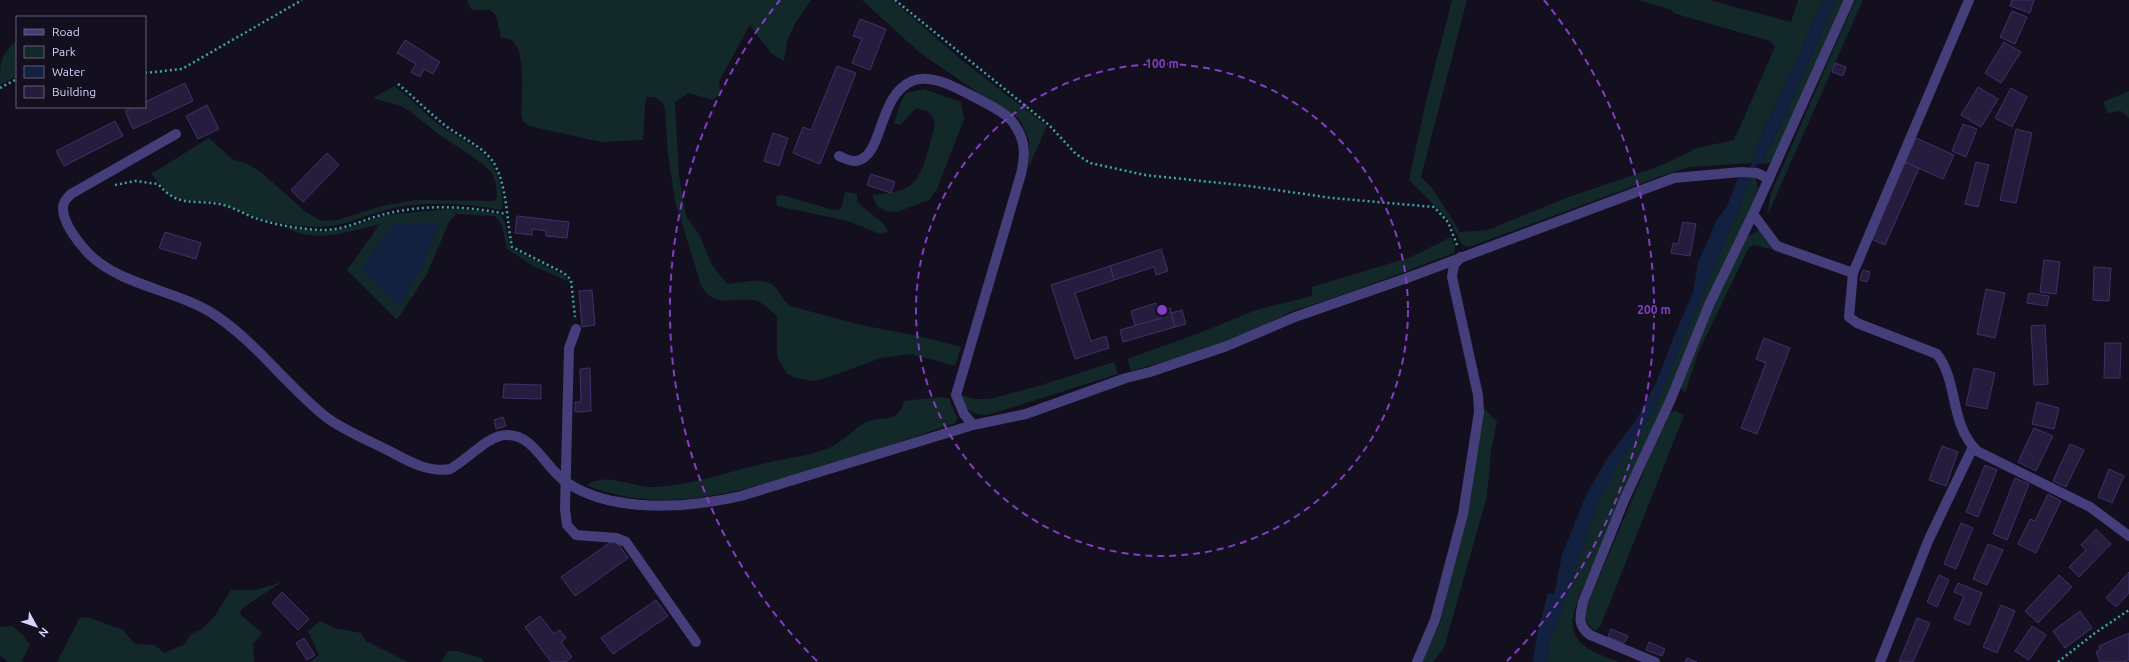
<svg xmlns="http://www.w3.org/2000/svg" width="2129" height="662" viewBox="0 0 2129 662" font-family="Ubuntu,sans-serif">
<rect width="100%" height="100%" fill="#130f1f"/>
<!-- green -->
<g fill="#132829">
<path d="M467,0H811L795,24L787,41L784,61L771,53L750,25L719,81C720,90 722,94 713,100L689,93L675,102L679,176L686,216L699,234L712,265L727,284C740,283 763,276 774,286C780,292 783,300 790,306L861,325L919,336L961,347L955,366L911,354L881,358L829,377L814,381L795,378L787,374L777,357V316C772,312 764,303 757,301C736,296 713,310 701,285L675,201L668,154L665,109L662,102L654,97H647L645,104L643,140L601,142L529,126L523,121L521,113C522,97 526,48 511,40C508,38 504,38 501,37L496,15L490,10H474L471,9Z"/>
<polygon points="862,0 892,0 963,61 1047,126 1026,173 1029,164 1029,140 1020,120 1012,113 997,106 919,52"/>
<polygon points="1452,0 1467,0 1421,177 1432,188 1460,232 1488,230 1566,198 1660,166 1697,148 1734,140 1775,47 1770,41 1673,13 1672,10 1637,0 1709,0 1791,22 1798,0 1824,0 1756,148 1753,163 1690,167 1661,176 1469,247 1462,245 1450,221 1409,180 1426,101"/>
<polygon points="1836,0 1844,0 1775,157 1769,163 1761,164 1783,120"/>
<polygon points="1855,0 1863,0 1767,216 1771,193"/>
<path d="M17,40V76L0,85C0,60 0,57 17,40Z"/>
<path d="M394,86C410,97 423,112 438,124C457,138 485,148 495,170C501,181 501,195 503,206L501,210C465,203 425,201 389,209C366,215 344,227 319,227C299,227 276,223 256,217C244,213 232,207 220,203C204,199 183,204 169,194C163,189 157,180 151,174L209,138L232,159L245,163L261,172L306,212L321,221L337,220L382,206L416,200L494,201L497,197L496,183L491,172L480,162L437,133L411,112L401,106L373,98Z"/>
<path d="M924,89L961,102L964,119L937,189L929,200L897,212L886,211L877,206L872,195C884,193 901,193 911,185C924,175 931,140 935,124C933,112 927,111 916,108L900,125L894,123L902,99L906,93Z"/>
<polygon points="2129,91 2129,118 2121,111 2108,113 2103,102"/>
<path d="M1752,177L1756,178L1758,189L1753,205C1724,271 1696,337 1666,402C1640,457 1615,512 1592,568C1585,583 1570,613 1573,628C1576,649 1603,655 1619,662H1548L1549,641L1563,607L1599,499L1619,463L1653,412Z"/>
<polygon points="845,192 857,194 857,202 884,224 888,232 880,234 848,221 777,206 776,196 782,195 834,210 841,209"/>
<path d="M447,209L481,211L501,215L505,223L510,248L563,275L570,282L533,266L507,249L502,225L495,216L456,214L449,222L427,274L397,320L347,270L380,224C351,231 313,245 286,227L322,232L348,228L386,215Z"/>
<path d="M1759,230C1766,236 1768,245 1776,250L1753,245L1748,249L1698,353L1685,393L1680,386L1712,306L1748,236Z"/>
<polygon points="1451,237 1455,247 1454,253 1345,294 1293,311 1222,345 1131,371 1127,359 1197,334 1256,310 1312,296 1312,287 1411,257"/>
<path d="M1114,362L1118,374L988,415C969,415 968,410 960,394L973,399H989L1035,387Z"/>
<path d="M939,397L949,398L957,418L955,423C904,440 854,458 802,473C728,494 661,515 586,485C609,471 631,488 656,487C694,485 730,471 766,463C787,458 811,456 831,447C844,441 853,429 865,423C883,414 897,426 904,401Z"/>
<polygon points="1484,408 1497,422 1491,450 1487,496 1444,648 1433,662 1420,662 1440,623 1466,515"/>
<path d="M1675,411L1684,415L1601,625L1596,631C1586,624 1585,620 1586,608L1657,440L1670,413Z"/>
<polygon points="282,582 244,607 239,613 262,633 253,644 254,662 57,662 80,617 90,618 123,630 135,644 155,645 164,653 185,644 191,634 202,629 214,617 231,590 256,590"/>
<polygon points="320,621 334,628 361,633 366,641 408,662 310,662 319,655 308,631"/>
<polygon points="12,626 23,635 30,645 22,660 24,662 8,662 0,655 0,627"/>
<polygon points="448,651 457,651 481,658 484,662 441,662"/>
</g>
<!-- water -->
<g fill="#122140">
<polygon points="1824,0 1836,0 1783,120 1761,164 1753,163 1756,148"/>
<polygon points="1752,177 1653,412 1619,463 1599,499 1563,607 1549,641 1548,662 1533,662 1537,634 1548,593 1554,594 1562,555 1586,495 1607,459 1638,417 1657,381 1674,336 1693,293 1698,262 1717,220 1727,206 1738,178"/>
<polygon points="395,223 439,224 422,268 399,306 361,268"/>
</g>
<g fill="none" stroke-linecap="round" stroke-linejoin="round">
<!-- stream -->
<polyline stroke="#122140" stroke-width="5" points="1750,174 1757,158"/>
</g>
<!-- building -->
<g fill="#261d3e" stroke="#3f3168">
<polygon points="2012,0 2034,0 2030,13 2010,6"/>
<polygon points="2012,11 2027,17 2015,44 2000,37"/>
<polygon points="860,19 886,29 870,70 852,63 862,39 853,36"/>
<polygon points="405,40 440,62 433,74 424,69 420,77 411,72 416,64 397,53"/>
<polygon points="2004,42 2021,52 2001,83 1985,73"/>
<polygon points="1835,63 1846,67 1843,76 1832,72"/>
<polygon points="837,66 856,73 820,164 793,153 803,127 811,130"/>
<polygon points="185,83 193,101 133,129 125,111 134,107 145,107 145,102"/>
<polygon points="1978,87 1998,99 1981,127 1961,115"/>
<polygon points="2011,88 2027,97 2012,127 1995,118"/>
<polygon points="207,105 219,129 198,139 186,116"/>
<polygon points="115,121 123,136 64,166 56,151"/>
<polygon points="1963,124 1977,129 1966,157 1952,151"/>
<polygon points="2016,129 2032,133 2016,203 2000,200"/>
<polygon points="773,133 788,138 779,166 764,161"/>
<polygon points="1916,138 1954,155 1943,179 1905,162"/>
<polygon points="327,153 339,165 303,202 291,190"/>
<polygon points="1905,162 1919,168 1885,245 1871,239"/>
<polygon points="1976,162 1989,165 1978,207 1965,204"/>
<polygon points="871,174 895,182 891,193 867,185"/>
<polygon points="517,216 569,222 567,238 546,236 546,231 532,229 532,235 515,233"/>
<polygon points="1683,222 1696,224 1690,256 1671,253 1673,243 1678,244"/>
<polygon points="165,232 201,243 196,259 159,248"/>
<polygon points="1161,249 1168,271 1156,275 1154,267 1114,280 1110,266"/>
<polygon points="2044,260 2060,262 2056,294 2040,292"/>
<polygon points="1110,266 1114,280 1075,293 1091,341 1106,336 1109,348 1075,359 1051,285"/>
<polygon points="2094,267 2111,268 2109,301 2093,300"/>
<polygon points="1863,270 1870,272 1867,282 1860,280"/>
<polygon points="1986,289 2005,293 1995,338 1977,334"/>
<polygon points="592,290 595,325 582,327 579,291"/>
<polygon points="2029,293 2049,296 2047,306 2027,303"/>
<polygon points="1156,303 1161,318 1135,326 1131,311"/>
<polygon points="1170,308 1175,327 1123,342 1120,330 1161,318 1159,311"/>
<polygon points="1182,310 1186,324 1175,327 1171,313"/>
<polygon points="2045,325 2048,384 2034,385 2031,326"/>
<polygon points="1764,338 1790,348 1757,434 1741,428 1766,363 1756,359"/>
<polygon points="2105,343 2121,343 2120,378 2104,378"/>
<polygon points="590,368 591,411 575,412 575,402 581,402 580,369"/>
<polygon points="1974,368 1995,373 1987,409 1966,405"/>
<polygon points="504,384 541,385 541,399 503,398"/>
<polygon points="2037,402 2059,408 2054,429 2032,424"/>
<polygon points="503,417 506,426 496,429 494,420"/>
<polygon points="2034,428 2053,436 2036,471 2018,462"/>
<polygon points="2070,444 2084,450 2066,487 2053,481"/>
<polygon points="1942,446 1958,452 1946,486 1929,480"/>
<polygon points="1985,465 1997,470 1978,517 1966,512"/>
<polygon points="2109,469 2124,476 2112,503 2098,497"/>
<polygon points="2015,478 2029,484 2007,540 1993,534"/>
<polygon points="2048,494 2061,501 2036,553 2018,544 2030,519 2035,521"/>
<polygon points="1961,523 1973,528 1956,569 1944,564"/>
<polygon points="2096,529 2111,544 2079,577 2069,567 2086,550 2081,545"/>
<polygon points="615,539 628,558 575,596 561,577"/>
<polygon points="1988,544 2003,550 1987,585 1973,579"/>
<polygon points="2129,572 2129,593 2116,607 2106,598"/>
<polygon points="1939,575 1949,580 1937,607 1927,602"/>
<polygon points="2059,575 2072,587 2038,623 2025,611"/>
<polygon points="1958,583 1982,593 1969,625 1954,619 1964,596 1954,592"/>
<polygon points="282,592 309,619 298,630 272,603"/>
<polygon points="656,600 668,616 613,654 601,638"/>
<polygon points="2001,605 2015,611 1997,653 1983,647"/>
<polygon points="2080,611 2092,628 2065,648 2053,631"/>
<polygon points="540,616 554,634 560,630 566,638 561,642 572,657 566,662 551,662 525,627"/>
<polygon points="1917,618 1930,623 1913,662 1899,662"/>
<polygon points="2032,626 2046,635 2029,660 2015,651"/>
<polygon points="1611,629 1628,636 1624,643 1608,637"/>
<polygon points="2129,633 2129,660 2125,662 2100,662 2096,652 2100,650 2099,646"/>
<polygon points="304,638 315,655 307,660 296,643"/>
<polygon points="1649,642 1665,649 1662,656 1646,650"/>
<polygon points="1687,658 1697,662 1685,662"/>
</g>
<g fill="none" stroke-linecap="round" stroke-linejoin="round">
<!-- path -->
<g stroke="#39a7a7" stroke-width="2.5" stroke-dasharray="2 3" stroke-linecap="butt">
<polyline points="895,0 1049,125 1076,154 1090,163 1145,175 1249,186 1332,198 1434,207 1448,222 1457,245"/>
<polyline points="145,73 182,69 302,0"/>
<path d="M398,84C413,96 426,110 441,122C458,137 488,147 497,169C507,191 507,223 512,247L564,273L571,280L575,317"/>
<polyline points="0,88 17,79"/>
<path d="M115,185L135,181L158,184C179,208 191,199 219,204C231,206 244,214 255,218C275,225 300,229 321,230C344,231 364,219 385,214C425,204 467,206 506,214"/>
<polyline points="2058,662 2095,633 2129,610"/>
</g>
<!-- street -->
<g stroke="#443e7a" stroke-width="10">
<path d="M1969,0L1853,273L1849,317L1857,323L1937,354C1959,383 1949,423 1977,451L2090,507L2129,536"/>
<path d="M176,134L71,194C69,196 65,200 64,203C58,218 80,245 90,255C122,286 177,290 215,315C257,343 287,386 326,417C341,429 374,443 393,453C410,462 430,473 450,469C466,461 488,435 506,435C534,434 545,468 566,482C612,514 689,508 741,496L973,425L1026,414L1126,378L1150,372L1227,346L1295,317L1407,278L1674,178L1741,172L1757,173L1769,179"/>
<path d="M839,156C844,158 851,162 856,161C884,157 877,96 912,81C921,77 933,79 942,82C952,85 995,107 1004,114C1009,117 1013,122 1016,127C1026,142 1025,157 1021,174L956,395L964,414L973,425"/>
<polyline points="1753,214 1777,246 1853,273"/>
<polyline points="576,329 569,348 565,509 567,525 576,535 616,538 626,542 696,642"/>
<polyline points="1417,662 1435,620 1463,514 1479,412 1478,395 1452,277 1454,265 1461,257"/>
<path d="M1655,662L1590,635C1577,625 1580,617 1583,602L1625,498L1671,399L1709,305L1753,214L1849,0"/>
<polyline points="1880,662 1929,539 1973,447"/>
</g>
</g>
<!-- distance rings -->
<g fill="none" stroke="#843dc5" stroke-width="2" stroke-dasharray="7 5">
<circle cx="1162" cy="310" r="246"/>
<path d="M817 661A492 492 0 0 1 780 0M1544 0A492 492 0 0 1 1507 661"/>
</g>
<circle cx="1162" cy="310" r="6" fill="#843dc5" stroke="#130f1f" stroke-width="2"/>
<g font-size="12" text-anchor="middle" font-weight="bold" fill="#843dc5" stroke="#130f1f" stroke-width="3" stroke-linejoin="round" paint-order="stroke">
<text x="1162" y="68">100 m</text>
<text x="1654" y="314">200 m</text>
</g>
<!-- legend -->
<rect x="16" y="16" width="130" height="92" fill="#130f1f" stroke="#625d77"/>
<rect x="24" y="29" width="20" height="6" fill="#443e7a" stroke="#625d77"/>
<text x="52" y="36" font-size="12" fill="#d9d2fb">Road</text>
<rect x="24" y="46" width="20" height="12" fill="#132829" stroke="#625d77"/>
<text x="52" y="56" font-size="12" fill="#d9d2fb">Park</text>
<rect x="24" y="66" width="20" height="12" fill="#122140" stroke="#625d77"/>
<text x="52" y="76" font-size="12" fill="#d9d2fb">Water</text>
<rect x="24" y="86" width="20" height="12" fill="#261d3e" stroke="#625d77"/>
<text x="52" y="96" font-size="12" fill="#d9d2fb">Building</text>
<!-- north arrow -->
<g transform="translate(36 626) rotate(130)" stroke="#130f1f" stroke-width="3" paint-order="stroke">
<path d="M0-3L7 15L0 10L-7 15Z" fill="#d9d2fb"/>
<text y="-6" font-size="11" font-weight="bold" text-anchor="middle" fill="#d9d2fb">N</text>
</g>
</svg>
